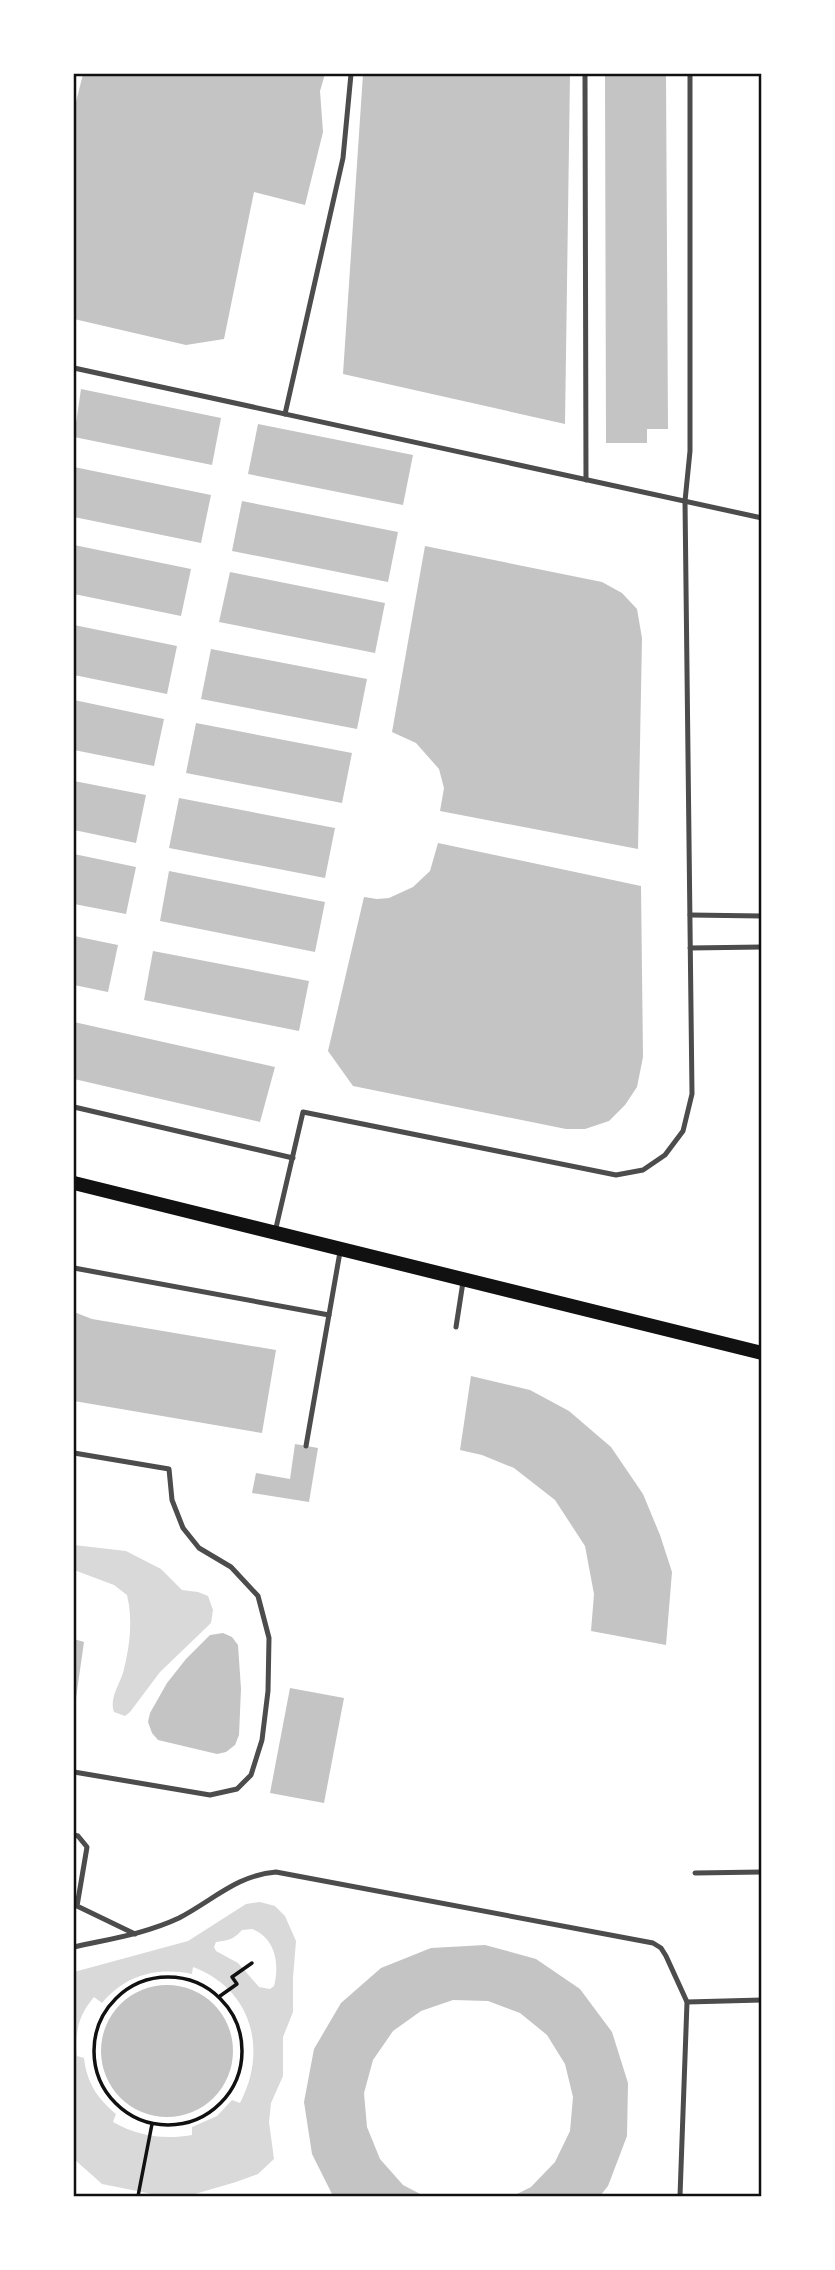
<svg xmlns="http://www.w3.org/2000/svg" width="835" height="2270" viewBox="0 0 835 2270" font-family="'Archivo Narrow',sans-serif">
<rect width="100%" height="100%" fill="#fff"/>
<!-- water -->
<g fill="#d9d9d9" fill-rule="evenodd">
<path d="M74,1545L126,1551L161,1569L182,1590L198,1592L208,1596L213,1610L211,1623L160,1672L130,1712L125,1716L114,1712C109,1697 121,1683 124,1669C130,1644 133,1620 127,1595L114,1585L74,1570Z"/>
<path d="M260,1902L275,1906L285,1916L296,1941L293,1978V2012L283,2037V2076L271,2103L269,2122L274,2159L258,2174L236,2182L195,2194L162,2196L102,2184L74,2159V1972L188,1941L246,1904ZM252,1929C275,1938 280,1963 274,1986L270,1989L259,1987L238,1963L216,1951L214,1947L216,1942C229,1940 233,1940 242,1930ZM193,1967C252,1989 268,2050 240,2103L232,2100L217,2116L192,2127V2135C163,2140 138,2136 113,2122L116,2114C97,2098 87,2083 84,2058L77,2056C75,2032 78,2016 94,1997L102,2003C126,1975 156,1967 192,1974Z"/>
</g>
<!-- building -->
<g fill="#c4c4c4">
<polygon points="83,74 325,74 320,91 323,132 305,205 254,192 224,339 186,345 74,319 74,110"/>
<polygon points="363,74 570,74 565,424 343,374"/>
<polygon points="605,74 666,74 668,429 647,429 647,443 606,443"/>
<polygon points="81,389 221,418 212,465 74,437"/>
<polygon points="258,424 413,455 403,505 248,474"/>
<polygon points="74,467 211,495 201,543 74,517"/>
<polygon points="242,501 398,532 388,582 232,551"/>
<polygon points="74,545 191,569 181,616 74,594"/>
<polygon points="425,546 602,582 622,593 637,609 642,638 638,849 440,811 444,788 439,769 416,743 392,732"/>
<polygon points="230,572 385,603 375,653 219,622"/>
<polygon points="74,625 177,646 167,694 74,675"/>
<polygon points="211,649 367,679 357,729 201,699"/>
<polygon points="74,700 164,719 154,766 74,750"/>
<polygon points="196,723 352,753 342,803 186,773"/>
<polygon points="74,781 146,795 136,843 74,830"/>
<polygon points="179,798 335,828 325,878 169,848"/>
<polygon points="438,843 641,886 643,1057 637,1087 625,1105 609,1121 585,1129 566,1129 353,1086 328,1051 364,897 377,899 389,898 413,887 430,871"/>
<polygon points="74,854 136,867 126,914 74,904"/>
<polygon points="169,871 325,902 315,952 160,921"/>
<polygon points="74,936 118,945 108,992 74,985"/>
<polygon points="153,951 309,981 299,1031 144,1000"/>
<polygon points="74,1022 275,1067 260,1122 74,1079"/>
<polygon points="74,1312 92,1319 276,1350 262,1433 74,1401"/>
<polygon points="471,1376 530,1390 569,1411 611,1447 643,1494 660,1535 672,1572 666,1645 591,1631 594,1594 585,1546 555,1500 514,1468 482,1455 460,1450"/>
<polygon points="295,1444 318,1448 309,1502 252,1493 256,1473 290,1479"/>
<polygon points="223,1633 232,1637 238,1645 241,1689 239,1735 235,1745 226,1752 217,1754 158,1740 152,1733 148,1722 150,1713 167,1683 186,1659 210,1635"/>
<polygon points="74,1639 84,1642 75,1705 74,1705"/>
<polygon points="290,1688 344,1698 324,1803 270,1793"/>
<polygon points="485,1945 536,1959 580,1989 612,2032 628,2083 627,2136 608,2186 600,2196 513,2196 531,2187 555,2162 570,2131 573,2097 565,2064 547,2035 520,2013 488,2001 453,2000 421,2011 393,2031 373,2060 364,2093 367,2127 380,2159 403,2185 424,2196 333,2196 312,2154 304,2102 314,2049 341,2003 381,1968 431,1948"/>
<circle cx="167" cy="2051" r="66"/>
</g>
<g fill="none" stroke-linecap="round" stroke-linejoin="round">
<!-- path -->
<g stroke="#111" stroke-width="3.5">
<circle cx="168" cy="2051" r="74"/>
<polyline points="220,1996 237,1984 232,1977 252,1963"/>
<polyline points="138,2196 152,2124"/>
</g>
<!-- service -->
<g stroke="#4c4c4c" stroke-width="5">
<polyline points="585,74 586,480"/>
<polyline points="74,368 762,518"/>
<polyline points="285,414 343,158 351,74"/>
<polyline points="690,915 762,916"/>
<polyline points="690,948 762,947"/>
<polyline points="74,1107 293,1158"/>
<polyline points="275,1232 303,1112 616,1175 643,1170 665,1155 683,1131 692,1094 685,501 690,451 690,74"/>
<polyline points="74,1268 329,1315"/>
<polyline points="456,1327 463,1282"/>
<polyline points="306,1446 340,1252"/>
<polyline points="74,1453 169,1469 172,1500 183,1528 199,1548 231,1567 258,1596 269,1638 268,1691 262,1740 251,1775 237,1789 210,1795 74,1772"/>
<polyline points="74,1835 78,1836 87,1847 77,1906 135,1934"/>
<polyline points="695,1873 762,1872"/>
<path d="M74,1947C109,1939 145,1934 179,1918C212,1901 237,1875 276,1872L653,1943L661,1948L666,1956L687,2002L680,2196"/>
<polyline points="687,2002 762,2000"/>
</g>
<!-- secondary -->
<polyline stroke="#111" stroke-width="14" points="74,1183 762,1353"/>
</g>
<!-- border -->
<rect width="835" height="2270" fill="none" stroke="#ffffff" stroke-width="150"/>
<rect x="75" y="75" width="685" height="2120" fill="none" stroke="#111" stroke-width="2.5"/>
</svg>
